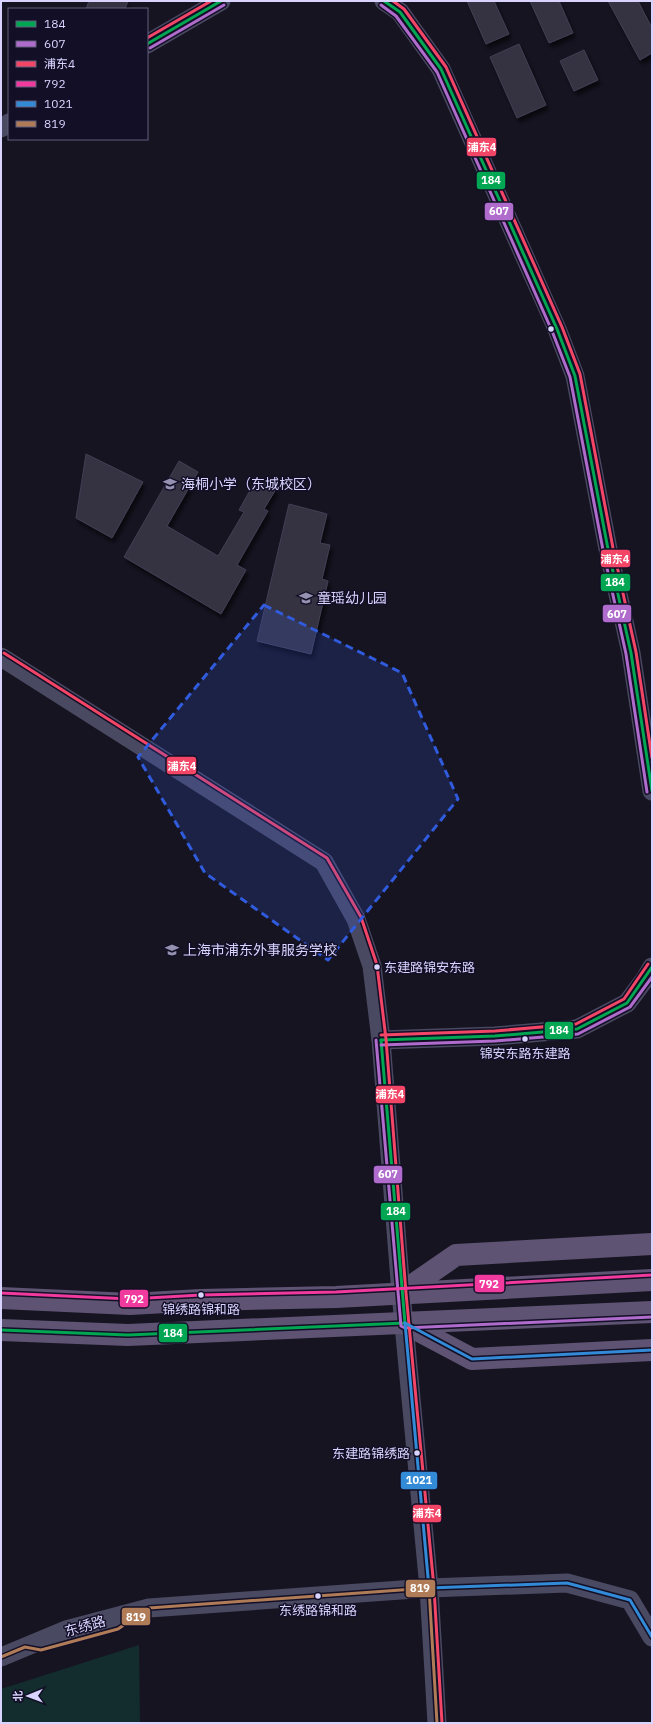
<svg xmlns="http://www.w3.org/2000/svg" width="653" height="1724" viewBox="0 0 653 1724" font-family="'IBM Plex Sans','Noto Sans SC',sans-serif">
<defs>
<filter id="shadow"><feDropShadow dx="2.5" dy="4.5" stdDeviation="2" flood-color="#0009"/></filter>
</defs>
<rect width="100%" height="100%" fill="#161421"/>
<!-- green -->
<polygon fill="#132c2d" points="139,1645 140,1723 1,1723 1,1689"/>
<!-- building -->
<g fill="#343243" stroke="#433f54" filter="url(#shadow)">
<polygon points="89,1 128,1 125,9 86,9"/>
<polygon points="467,1 494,1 509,34 486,44"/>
<polygon points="530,1 559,1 573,33 549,43"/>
<polygon points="608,1 638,1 652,28 652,53 640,60"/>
<polygon points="519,44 546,105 517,118 490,57"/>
<polygon points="584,50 598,80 574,91 560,61"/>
<polygon points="86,454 143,482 112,538 76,518"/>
<polygon points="179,461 198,472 167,526 218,556 244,512 239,510 257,478 276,489 264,509 268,511 237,565 246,570 221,614 124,557"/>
<polygon points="289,504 327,514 320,543 330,545 322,579 328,581 311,654 257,641"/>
</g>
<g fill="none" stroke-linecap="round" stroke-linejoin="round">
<!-- minor -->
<g stroke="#4a4962" stroke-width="19">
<polyline points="384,1 400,12 441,69 557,329 575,376 608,549 631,653 652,791"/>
<polyline points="147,44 221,1"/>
<polyline points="1,128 9,123"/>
<polyline points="1,657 324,862 356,919 372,966 381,1040 401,1293 429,1588 437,1723"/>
<polyline points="381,1040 495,1036 577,1029 627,1003 645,979 652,967"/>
<polyline points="1,1657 66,1630 149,1608 429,1588 567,1583 630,1600 652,1637"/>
</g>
<!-- major -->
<g stroke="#5e5373" stroke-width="22">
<polyline points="401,1293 456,1255 652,1244"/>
<polyline points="1,1298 130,1304 201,1300 336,1297 652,1280"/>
<polyline points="406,1324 472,1359 652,1350"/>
<polyline points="1,1330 128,1335 652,1312"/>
</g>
<!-- bus-1 casing -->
<g stroke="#130f26" stroke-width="6">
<g id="bus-1">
<polyline points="384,1 400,12 441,69 557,329 575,376 608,549 631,653 652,791"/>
<polyline points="147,44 221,1"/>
<polyline points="381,1040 495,1036 577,1029 627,1003 652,967"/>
<polyline points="1,1330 128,1335 405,1323 381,1040"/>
</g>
</g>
<!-- bus-2 casing -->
<g stroke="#130f26" stroke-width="6">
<g id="bus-2">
<polyline points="381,5 396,16 437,72 552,331 570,377 603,550 626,654 647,792"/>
<polyline points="150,48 224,5"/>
<polyline points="376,1040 401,1326 405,1328 652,1317"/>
<polyline points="381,1045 495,1041 578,1034 630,1007 652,977"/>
</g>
</g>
<!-- bus-3 casing -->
<g stroke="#130f26" stroke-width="6">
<g id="bus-3">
<polyline points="393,1 404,9 446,67 562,327 580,374 613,548 636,652 652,758"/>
<polyline points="147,38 211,1"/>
<polyline points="4,653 327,858 361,917 377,965 386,1039 406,1293 434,1588 442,1723"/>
<polyline points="381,1035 495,1031 576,1024 624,999 648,964"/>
</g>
</g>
<!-- bus-4 casing -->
<g stroke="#130f26" stroke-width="6">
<polyline id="bus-4" points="1,1293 130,1299 201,1295 336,1292 652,1275"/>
</g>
<!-- bus-5 casing -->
<g stroke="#130f26" stroke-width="6">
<g id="bus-5">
<polyline points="405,1323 429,1588 567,1583 630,1600 652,1637"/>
<polyline points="405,1323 472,1359 652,1350"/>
</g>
</g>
<!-- bus-6 casing -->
<g stroke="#130f26" stroke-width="6">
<polyline id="bus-6" points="1,1657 25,1647 41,1650 118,1629 149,1608 429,1588 437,1723"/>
</g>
<!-- bus-1 -->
<use href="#bus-1" stroke="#00a651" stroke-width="3"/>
<!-- bus-2 -->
<use href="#bus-2" stroke="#b06ccc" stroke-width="3"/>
<!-- bus-3 -->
<use href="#bus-3" stroke="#f34667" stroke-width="3"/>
<!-- bus-4 -->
<use href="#bus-4" stroke="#f13a9d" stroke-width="3"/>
<!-- bus-5 -->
<use href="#bus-5" stroke="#338bd7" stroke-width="3"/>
<!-- bus-6 -->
<use href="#bus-6" stroke="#b07c57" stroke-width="3"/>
</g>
<!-- marked area -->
<path fill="#305bdc" fill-opacity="0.2" stroke="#305bdc" stroke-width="3" stroke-dasharray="8 5" stroke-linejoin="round" d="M264,605L402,673L458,799L328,960L205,873L138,757Z"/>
<!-- icons -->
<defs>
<g id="school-bare" transform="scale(1.08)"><path d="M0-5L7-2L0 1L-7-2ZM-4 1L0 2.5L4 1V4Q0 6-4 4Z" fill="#9591b1" stroke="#130f26" stroke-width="2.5" paint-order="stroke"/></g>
</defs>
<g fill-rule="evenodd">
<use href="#school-bare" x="170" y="484"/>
<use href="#school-bare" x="306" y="598"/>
<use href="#school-bare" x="172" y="950"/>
</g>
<!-- markers -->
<g fill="#d9d4ff" stroke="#130f26" stroke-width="1.5">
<circle cx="551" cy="329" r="3.5"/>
<circle cx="377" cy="967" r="3.5"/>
<circle cx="525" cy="1039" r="3.5"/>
<circle cx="201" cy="1295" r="3.5"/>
<circle cx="417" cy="1453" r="3.5"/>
<circle cx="318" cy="1596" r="3.5"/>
</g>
<g text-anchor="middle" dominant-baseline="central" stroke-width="3" stroke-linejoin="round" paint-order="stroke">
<!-- bus labels -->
<g font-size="13" fill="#d9d4ff" stroke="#130f26">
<text x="384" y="967" text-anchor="start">东建路锦安东路</text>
<text x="525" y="1053">锦安东路东建路</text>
<text x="201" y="1309">锦绣路锦和路</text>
<text x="410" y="1453" text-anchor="end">东建路锦绣路</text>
<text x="318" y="1610">东绣路锦和路</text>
</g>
<!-- poi labels -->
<g font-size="14" fill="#d9d4ff" stroke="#130f26" text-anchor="start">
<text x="181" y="484">海桐小学（东城校区）</text>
<text x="317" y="598">童瑶幼儿园</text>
<text x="183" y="950">上海市浦东外事服务学校</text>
</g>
<!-- street labels -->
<g font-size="14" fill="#d9d4ff" stroke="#130f26">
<text transform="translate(85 1626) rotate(-16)">东绣路</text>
</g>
</g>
<g stroke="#130f26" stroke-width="1.5">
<rect x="466" y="137" width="31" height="20" rx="4" fill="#f34667"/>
<rect x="476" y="171" width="30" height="19" rx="4" fill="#00a651"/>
<rect x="484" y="202" width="30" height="19" rx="4" fill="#b06ccc"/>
<rect x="600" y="549" width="31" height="19" rx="4" fill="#f34667"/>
<rect x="600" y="573" width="31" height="19" rx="4" fill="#00a651"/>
<rect x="602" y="604" width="30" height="19" rx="4" fill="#b06ccc"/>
<rect x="166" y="756" width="31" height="19" rx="4" fill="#f34667"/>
<rect x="544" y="1021" width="30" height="19" rx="4" fill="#00a651"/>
<rect x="375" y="1085" width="31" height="19" rx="4" fill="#f34667"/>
<rect x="373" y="1165" width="30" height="19" rx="4" fill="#b06ccc"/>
<rect x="380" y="1202" width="31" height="19" rx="4" fill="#00a651"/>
<rect x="474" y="1274" width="31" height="19" rx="4" fill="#f13a9d"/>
<rect x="119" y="1289" width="30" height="19" rx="4" fill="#f13a9d"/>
<rect x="158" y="1323" width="30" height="20" rx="4" fill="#00a651"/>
<rect x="400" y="1471" width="38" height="19" rx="4" fill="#338bd7"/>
<rect x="412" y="1504" width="30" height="19" rx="4" fill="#f34667"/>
<rect x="405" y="1579" width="31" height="19" rx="4" fill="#b07c57"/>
<rect x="121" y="1607" width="30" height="19" rx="4" fill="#b07c57"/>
</g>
<g font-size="11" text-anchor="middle" font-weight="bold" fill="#fff">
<text x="482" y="151">浦东4</text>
<text x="491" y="184">184</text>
<text x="499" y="215">607</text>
<text x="615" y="563">浦东4</text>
<text x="615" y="586">184</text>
<text x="617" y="618">607</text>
<text x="182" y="770">浦东4</text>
<text x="559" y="1034">184</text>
<text x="390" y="1098">浦东4</text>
<text x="388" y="1178">607</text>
<text x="396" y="1215">184</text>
<text x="489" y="1288">792</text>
<text x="134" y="1303">792</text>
<text x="173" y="1337">184</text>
<text x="419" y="1484">1021</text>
<text x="427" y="1517">浦东4</text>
<text x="420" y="1592">819</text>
<text x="136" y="1621">819</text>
</g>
<!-- border -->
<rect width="653" height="1724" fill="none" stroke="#d9d4ff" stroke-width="4"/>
<!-- legend -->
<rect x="8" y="8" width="140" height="132" fill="#130f26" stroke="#625e7d"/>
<rect x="16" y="21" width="20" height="6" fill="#00a651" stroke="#625e7d"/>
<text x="44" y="28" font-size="12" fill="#d9d4ff">184</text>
<rect x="16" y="41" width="20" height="6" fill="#b06ccc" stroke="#625e7d"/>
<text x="44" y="48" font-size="12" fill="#d9d4ff">607</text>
<rect x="16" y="61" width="20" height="6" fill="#f34667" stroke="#625e7d"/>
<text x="44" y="68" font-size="12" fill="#d9d4ff">浦东4</text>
<rect x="16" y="81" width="20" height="6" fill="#f13a9d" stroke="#625e7d"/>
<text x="44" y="88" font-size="12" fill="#d9d4ff">792</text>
<rect x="16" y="101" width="20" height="6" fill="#338bd7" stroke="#625e7d"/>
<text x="44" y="108" font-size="12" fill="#d9d4ff">1021</text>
<rect x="16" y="121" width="20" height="6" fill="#b07c57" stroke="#625e7d"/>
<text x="44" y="128" font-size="12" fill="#d9d4ff">819</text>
<!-- north arrow -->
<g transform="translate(28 1696) rotate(269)" stroke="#130f26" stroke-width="3" paint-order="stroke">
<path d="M0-3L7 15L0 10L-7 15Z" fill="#d9d4ff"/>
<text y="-6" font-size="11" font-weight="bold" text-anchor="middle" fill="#d9d4ff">北</text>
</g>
</svg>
